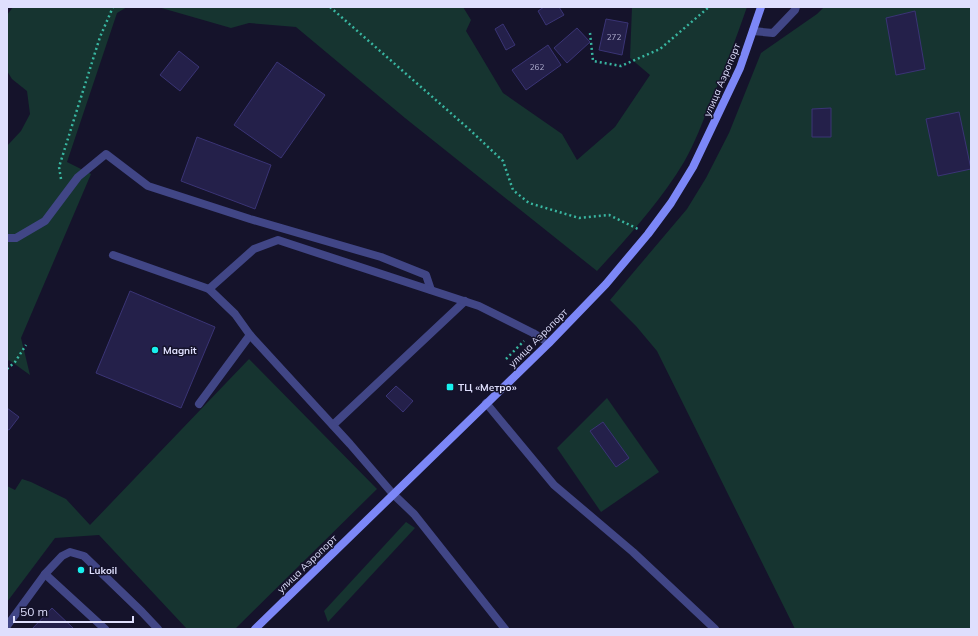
<svg xmlns="http://www.w3.org/2000/svg" width="978" height="636" viewBox="0 0 978 636" font-family="Mulish,sans-serif">
<rect width="100%" height="100%" fill="#15132b"/>
<!-- green -->
<g fill="#163430">
<polygon points="13,7 127,7 117,13 67,162 91,174 21,338 30,375 9,360 7,362 7,146 21,131 30,114 27,91 12,79 7,71 7,15"/>
<path d="M158,7H463L471,20L466,31L503,93L562,134L577,160L615,127L650,75L630,58L632,7H747C736,39 724,70 711,101C703,121 695,143 684,162C660,202 628,237 597,271L405,118L296,27L249,23L231,28Z"/>
<polygon points="824,7 971,7 971,629 795,629 657,351 636,326 610,300 687,209 706,178 729,133 761,53 817,14"/>
<polygon points="249,359 377,489 235,629 187,629 99,535 55,538 7,602 7,486 15,490 22,479 31,482 66,499 90,525"/>
<polygon points="607,398 659,472 601,512 557,448"/>
<polygon points="406,522 415,528 328,622 324,611"/>
</g>
<!-- building -->
<g fill="#24204a" stroke="#3a3475">
<polygon points="544,7 559,7 564,15 546,25 538,11"/>
<polygon points="915,11 925,69 896,75 886,18"/>
<polygon points="606,19 628,23 622,55 599,50"/>
<polygon points="503,24 515,45 506,50 495,29"/>
<polygon points="577,28 590,42 567,63 554,48"/>
<polygon points="548,45 561,65 526,90 512,70"/>
<polygon points="179,51 199,67 180,91 160,75"/>
<polygon points="277,62 325,95 281,158 234,125"/>
<polygon points="831,108 831,137 812,137 812,109"/>
<polygon points="959,112 971,169 938,176 926,119"/>
<polygon points="197,137 271,165 255,209 181,181"/>
<polygon points="130,291 215,327 181,408 96,373"/>
<polygon points="396,386 413,401 403,412 386,396"/>
<polygon points="7,408 19,417 9,430 7,429"/>
<polygon points="603,422 629,458 616,467 590,431"/>
<polygon points="52,608 73,628 72,629 32,629"/>
</g>
<g fill="none" stroke-linecap="round" stroke-linejoin="round">
<!-- path -->
<g stroke="#39b6a1" stroke-width="2.5" stroke-dasharray="2 3" stroke-linecap="butt">
<polyline points="330,7 470,130 503,161 513,190 529,203 579,218 609,215 638,229"/>
<polyline points="590,33 593,61 621,66 660,49 709,7"/>
<polyline points="61,179 59,167 100,37 113,7"/>
<polyline points="506,359 524,341"/>
<polyline points="7,369 15,362 26,345"/>
</g>
<!-- lane -->
<g stroke="#414686" stroke-width="8">
<polyline points="753,31 773,33 795,10 796,7"/>
<polyline points="7,238 16,238 45,221 78,177 106,154 148,186 250,219 381,257 426,275 431,290"/>
<polyline points="113,255 209,289"/>
<polyline points="486,403 554,485 633,552 715,629"/>
<polyline points="199,404 250,335"/>
<polyline points="333,425 465,301"/>
<polyline points="45,574 105,629"/>
<polyline points="7,626 45,574 62,556 70,552 84,556 142,612 158,629"/>
<polyline points="505,629 414,514 393,494 350,444 250,335 235,314 209,289 254,249 278,240 479,306 533,333 549,343"/>
</g>
<!-- secondary -->
<polyline stroke="#7c87f7" stroke-width="8" points="255,629 549,343 606,284 648,234 671,203 693,167 740,68 761,7"/>
</g>
<!-- markers -->
<g fill="#18f0ee" stroke="#15132b" stroke-width="1.5">
<circle cx="155" cy="350" r="4"/>
<rect x="446" y="383" width="8" height="8" rx="2"/>
<circle cx="81" cy="570" r="4"/>
</g>
<g text-anchor="middle" dominant-baseline="central" stroke-width="3" stroke-linejoin="round" paint-order="stroke">
<!-- number labels -->
<g font-size="8" fill="#b0afd0">
<text x="614" y="37">272</text>
<text x="537" y="67">262</text>
</g>
<!-- street labels -->
<g font-size="10" fill="#dfdffd" stroke="#15132b">
<text transform="translate(722 80) rotate(-67)">улица Аэропорт</text>
<text transform="translate(538 338) rotate(-45)">улица Аэропорт</text>
<text transform="translate(307 564) rotate(-44)">улица Аэропорт</text>
</g>
<!-- poi labels -->
<g font-size="10" font-weight="bold" fill="#dfdffd" stroke="#15132b" text-anchor="start">
<text x="163" y="350">Magnit</text>
<text x="458" y="387">ТЦ «Метро»</text>
<text x="89" y="570">Lukoil</text>
</g>
</g>
<!-- border -->
<rect width="978" height="636" fill="none" stroke="#dfdffd" stroke-width="16"/>
<!-- scale -->
<path d="M14 616v6h119v-6" fill="none" stroke="#dfdffd" stroke-width="2"/>
<text x="20" y="616" font-size="12" fill="#dfdffd" stroke="#15132b" stroke-width="3" paint-order="stroke">50 m</text>
</svg>
